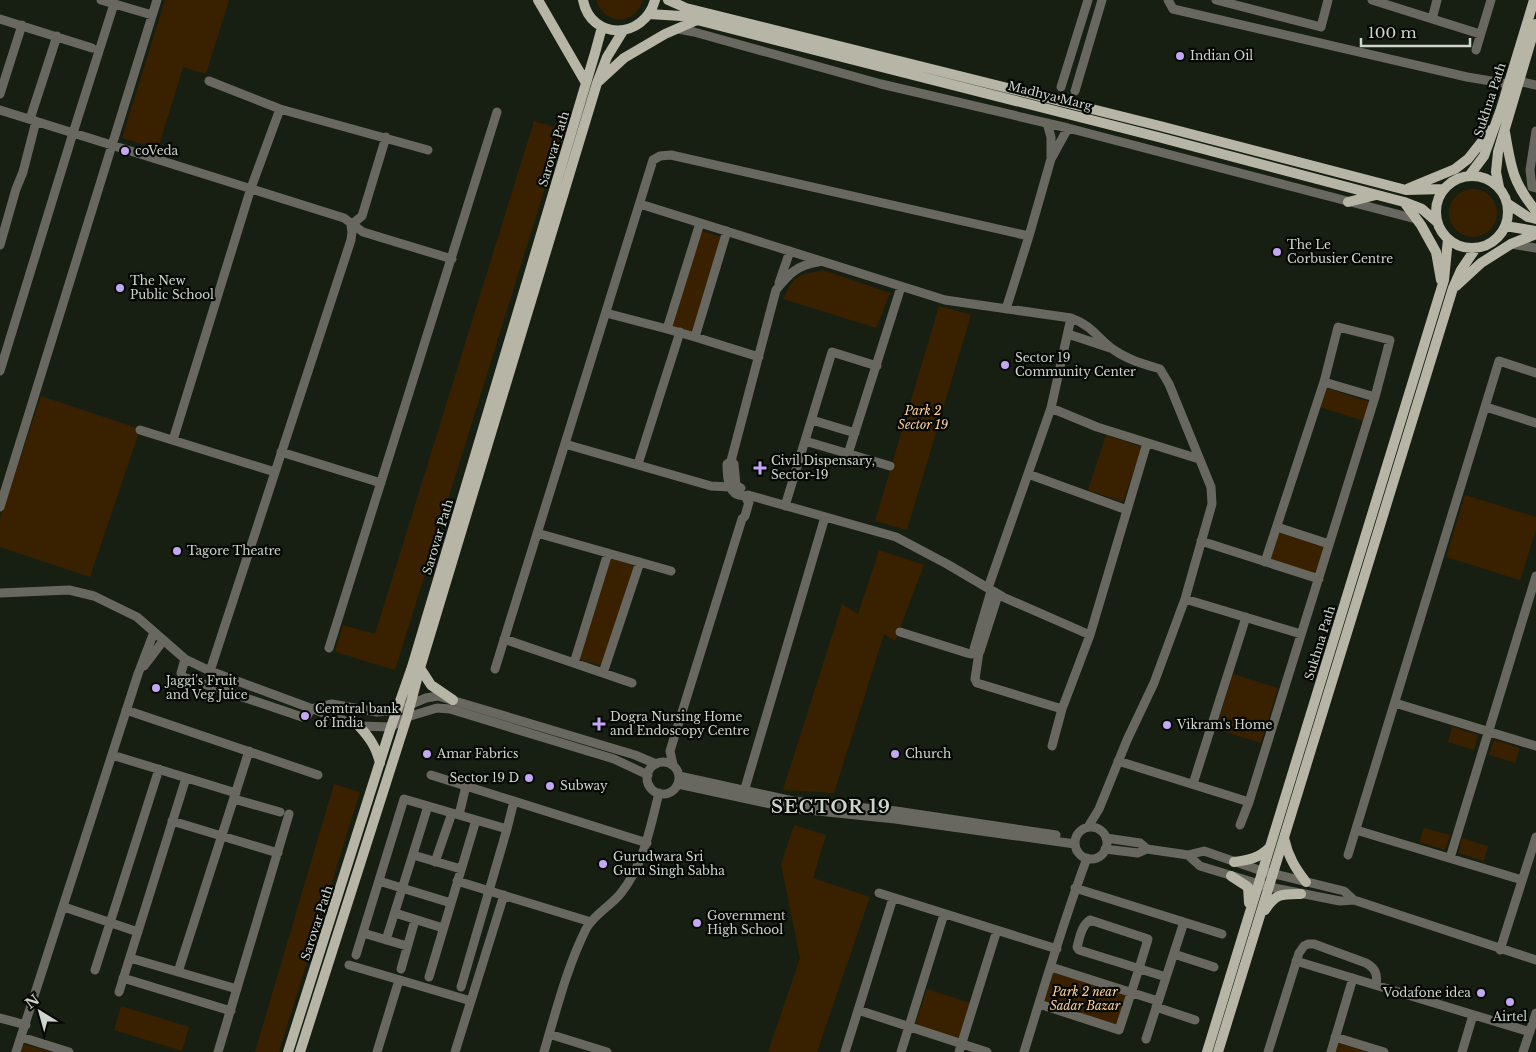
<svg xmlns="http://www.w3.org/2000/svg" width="1536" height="1052" font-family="'Libre Baskerville',serif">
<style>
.green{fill:#392100}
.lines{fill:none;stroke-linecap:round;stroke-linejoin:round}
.minor{stroke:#696860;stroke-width:9}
.major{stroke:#b7b5a5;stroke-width:10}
.poi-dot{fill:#c3a7f2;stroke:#050804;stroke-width:2}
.labels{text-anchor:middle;stroke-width:4.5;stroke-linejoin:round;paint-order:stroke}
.poi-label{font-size:12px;fill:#cdd4cb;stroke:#050804;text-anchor:start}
.street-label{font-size:12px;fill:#cdd4cb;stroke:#050804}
.park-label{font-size:12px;font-style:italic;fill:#fecf97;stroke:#050804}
.district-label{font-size:18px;font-weight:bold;letter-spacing:1px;fill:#cdd4cb;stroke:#050804}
</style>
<rect width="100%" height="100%" fill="#161f12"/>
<path class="green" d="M165,0H229L206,74L183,67L158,149L122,138Z
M596,0H643C635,26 605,26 596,0Z
M534,121L563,130L395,670L335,652L343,625L375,634Z
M1449 213a24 24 0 1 1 48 0a24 24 0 1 1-48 0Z
M701,231L721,237L692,332L672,326Z
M823,270L890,293L876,328L783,299C794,275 798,275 823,270Z
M939,306L971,315L907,530L875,521Z
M1326,388L1370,402L1364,421L1320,407Z
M41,396L140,429L90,577L0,547V519Z
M1106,435L1142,447L1123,502L1088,490Z
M1465,495L1536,517V530L1520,580L1446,557Z
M1279,531L1326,546L1317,575L1269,560Z
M879,550L924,565L895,641L884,634L834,793L783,790L842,604L858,614Z
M610,557L634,565L602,666L578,659Z
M1233,674L1278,688L1261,743L1216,729Z
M1452,727L1478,735L1474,750L1448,742Z
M1494,740L1520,748L1515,763L1489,755Z
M334,784L360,792L279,1052H255Z
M794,825L826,835L813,878L870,897L817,1052H768L800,958L781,864Z
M1424,828L1450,835L1445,850L1419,842Z
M1462,838L1488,846L1484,861L1458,853Z
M1053,972L1126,995L1117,1025L1044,1002Z
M927,989L970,1003L958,1039L915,1025Z
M121,1006L189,1027L182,1051L114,1030Z
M1338,1043L1367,1052H1336Z
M24,1044L51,1052H21Z"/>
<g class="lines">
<path class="minor" d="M101,0L152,15
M1168,0L1173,9L1467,77L1509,84
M1216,0L1321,27L1328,0
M1372,0L1480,34
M0,19L92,48
M1432,19L1437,0
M678,29L694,32L881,84L1068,128L1416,219
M1476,50L1491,0
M209,81L280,109L428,150
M1518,81L1536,85
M1061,87L1088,0
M1075,91L1102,0
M0,94L22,25
M0,110L344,218L363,232L452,259
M30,119L57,36
M1047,123L1051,137V156
M1536,131L1530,170L1532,187L1536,188
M640,204L945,300L1071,318C1093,326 1097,338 1114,350C1128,360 1144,364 1160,369L1169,384L1211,487L1212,504L1185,599L1154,683L1127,740L1099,809L1088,827
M700,223L667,329L695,337L727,231
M351,225L362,216L386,137
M1511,244L1536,248
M0,245L16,189L23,172L36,121
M818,262C797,265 789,274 776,290L731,461L727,464C727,478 728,500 748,495L896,537L947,564L1003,597L1090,635
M779,283L790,251
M1006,309L1029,236L1051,159L1068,128
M606,313L667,329
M1068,334L1110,348
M695,337L759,357
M0,371L73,133L114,4
M1324,382L1375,397
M1486,407L1536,423
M1051,408L1097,427L1199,459
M812,420L855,433
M140,430L275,472
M173,440L251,188L280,109
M805,441L890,466
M565,444L711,486L729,487L736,485
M281,452L381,483
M848,454L901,287
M731,461L734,464L736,485L741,488
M638,464L680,332
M1028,474L1127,510
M785,506L832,352L877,366
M0,507L157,0
M1277,527L1329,544
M537,533L671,571
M1201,541L1319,579
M988,588L1051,408L1071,318
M991,591L974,649L976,652L980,651L998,595
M0,593L69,590L94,596L137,617L185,659L210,671L359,726L391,727L407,717L437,708L450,709L614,759L648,775
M1185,599L1301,634
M900,632L967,653L971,654L976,652
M504,639L632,683
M329,648L497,112
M979,652L975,679L977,683L1062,709
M185,659L181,673L183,677L302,717L307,716L311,709
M574,663L608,553
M144,666L163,641
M495,669L653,160L660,156L671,155L1029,236
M210,671L351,240L352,232L351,225
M603,673L640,562
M1395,703L1536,746
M311,709L332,704L377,712L397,710L426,698L438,696L635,755L656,764
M126,710L318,775
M1052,746L1062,709L1090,635L1147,443
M112,755L236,793
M1118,761L1249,802
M647 778a16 16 0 1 1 32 0a16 16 0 1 1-32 0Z
M673,765L670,751L742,519L745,516L749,502L747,500
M431,775L647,843
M679,776L793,801L896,811L1056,835
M678,784L789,808L895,819L1075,844
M1193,784L1246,617
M743,795L825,517
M234,799L280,812
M459,815L466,786
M172,821L278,853
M1240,825L1249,802L1375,397L1390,340L1338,327L1324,382L1265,562
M1075 843a16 16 0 1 1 32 0a16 16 0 1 1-32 0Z
M1356,830L1522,880
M1106,838L1140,843L1147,849L1188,855L1204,851L1262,871L1344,891L1354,900
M1105,849L1138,853L1147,849
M413,855L461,869
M1188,855L1200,866L1269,887L1340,901L1354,900L1536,960
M1348,855L1499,361L1536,373
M1450,858L1536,576
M435,862L452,813
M379,881L451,903
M457,881L591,922
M1075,888L1222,934
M879,893L1057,949
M64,907L138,932
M395,913L443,928
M363,933L407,946
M386,940L428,806
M1500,950L1536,837
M1174,954L1214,967
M356,955L404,799L507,829
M130,958L237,989
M1296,961L1530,1032
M349,965L471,1001
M1051,967L1158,1001
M401,969L415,920
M95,970L159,769
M178,972L249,751
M429,977L476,820
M123,978L231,1011
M461,987L507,829L514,801
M119,992L186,778
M1039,1004L1119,1030C1129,1000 1139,969 1148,939L1090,920C1081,926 1080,937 1077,947L1079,950L1166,977
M1156,1007L1195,1020
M858,1010L987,1052
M0,1018L26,1025
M549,1034L607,1052
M21,1037L69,1052
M1335,1037L1384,1052
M1146,1039L1184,922
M16,1052L138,674L154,632
M218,1052L289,814
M377,1052L399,980
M455,1052L504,895
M544,1052C556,1011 567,967 586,929C594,914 611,906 621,893C644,864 650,828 659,793
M845,1052L893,898
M901,1052L944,914
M959,1052L997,930
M1024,1052C1044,987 1063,922 1087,858
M1268,1052L1299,953L1304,946L1308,944H1314L1366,963C1375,968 1378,974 1376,985
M1331,1052L1353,978
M1462,1052L1473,1015
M1523,1052L1536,1013"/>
<path class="major" d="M538,0L586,83
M583,0C591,41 644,40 655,0
M668,0L686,8L1160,126L1406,190L1444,189
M649,14L681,16L697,20L1158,137L1404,202L1422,209L1437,222
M599,81L624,58L665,34L697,20
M1505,132C1511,168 1513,183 1536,211
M1436 212a36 36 0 1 1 72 0a36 36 0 1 1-72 0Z
M1469,176L1484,156L1501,109L1534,0
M1499,187L1496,172L1498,152L1536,24
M1409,188L1455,169L1468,159L1491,130
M1348,202L1376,195
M1404,202L1421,225L1436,252L1441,280
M1508,204L1528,217L1536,219
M1505,226L1536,231
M1456,286L1481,263L1511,244L1536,234
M420,668L431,685L453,700
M359,726C370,738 376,747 380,763
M1284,838C1288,856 1295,868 1306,882
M1234,862C1249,860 1259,858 1269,848
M1231,876L1248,887L1249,903
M1265,910C1276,893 1282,894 1301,894
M288,1052L391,727L412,667L595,53L602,27
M300,1052L407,717L420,668L597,83L607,57L623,31
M1207,1052L1444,280L1448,239
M1218,1052L1453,288L1461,270L1476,248"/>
</g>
<g class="poi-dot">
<circle cx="1180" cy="56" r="5"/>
<circle cx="125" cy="151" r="5"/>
<circle cx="1277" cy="252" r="5"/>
<circle cx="120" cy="288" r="5"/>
<circle cx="1005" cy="365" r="5"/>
<path d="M757.5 460.5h5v5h5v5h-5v5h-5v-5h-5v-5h5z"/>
<circle cx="177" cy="551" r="5"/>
<circle cx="156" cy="688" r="5"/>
<circle cx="305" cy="716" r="5"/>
<path d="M596.5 716.5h5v5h5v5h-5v5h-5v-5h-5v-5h5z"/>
<circle cx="1167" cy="725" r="5"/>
<circle cx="427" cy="754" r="5"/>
<circle cx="895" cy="754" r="5"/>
<circle cx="529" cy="778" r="5"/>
<circle cx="550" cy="786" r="5"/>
<circle cx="603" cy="864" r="5"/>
<circle cx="697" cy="923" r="5"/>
<circle cx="1481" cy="993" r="5"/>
<circle cx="1510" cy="1002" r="5"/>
</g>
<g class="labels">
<g class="poi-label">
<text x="1190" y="60">Indian Oil</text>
<text x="135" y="155">coVeda</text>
<text x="1287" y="249">The Le<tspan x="1287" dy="14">Corbusier Centre</tspan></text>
<text x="130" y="285">The New<tspan x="130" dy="14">Public School</tspan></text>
<text x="1015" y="362">Sector 19<tspan x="1015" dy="14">Community Center</tspan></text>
<text x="771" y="465">Civil Dispensary,<tspan x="771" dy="14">Sector-19</tspan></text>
<text x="187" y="555">Tagore Theatre</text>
<text x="166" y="685">Jaggi's Fruit<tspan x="166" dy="14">and Veg Juice</tspan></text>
<text x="315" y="713">Cemtral bank<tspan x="315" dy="14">of India</tspan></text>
<text x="610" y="721">Dogra Nursing Home<tspan x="610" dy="14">and Endoscopy Centre</tspan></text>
<text x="1177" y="729">Vikram's Home</text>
<text x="437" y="758">Amar Fabrics</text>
<text x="905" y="758">Church</text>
<text x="519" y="782" text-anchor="end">Sector 19 D</text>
<text x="560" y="790">Subway</text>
<text x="613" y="861">Gurudwara Sri<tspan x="613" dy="14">Guru Singh Sabha</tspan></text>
<text x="707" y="920">Government<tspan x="707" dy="14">High School</tspan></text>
<text x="1471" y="997" text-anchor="end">Vodafone idea</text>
<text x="1510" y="1021" text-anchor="middle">Airtel</text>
</g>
<g class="street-label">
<text transform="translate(1050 96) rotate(14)" y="4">Madhya Marg</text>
<text transform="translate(1490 100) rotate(-72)" y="4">Sukhna Path</text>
<text transform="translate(554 149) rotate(-73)" y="4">Sarovar Path</text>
<text transform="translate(438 537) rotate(-73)" y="4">Sarovar Path</text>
<text transform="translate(1320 643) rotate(-73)" y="4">Sukhna Path</text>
<text transform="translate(317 923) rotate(-72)" y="4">Sarovar Path</text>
</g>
<g class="park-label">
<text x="923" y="415">Park 2<tspan x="923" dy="14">Sector 19</tspan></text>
<text x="1085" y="996">Park 2 near<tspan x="1085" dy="14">Sadar Bazar</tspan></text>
</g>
<g class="district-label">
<text x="831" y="813">SECTOR 19</text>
</g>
</g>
<g transform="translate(40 1012) rotate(323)" stroke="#050804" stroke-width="4" paint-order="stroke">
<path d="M0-4L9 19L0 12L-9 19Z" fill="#cdd4cb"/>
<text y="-8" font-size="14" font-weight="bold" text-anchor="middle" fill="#cdd4cb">N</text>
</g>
<path d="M1361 38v8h109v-8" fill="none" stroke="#cdd4cb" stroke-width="2.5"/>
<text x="1368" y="38" font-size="15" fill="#cdd4cb" stroke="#050804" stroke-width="4" paint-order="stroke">100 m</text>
</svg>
